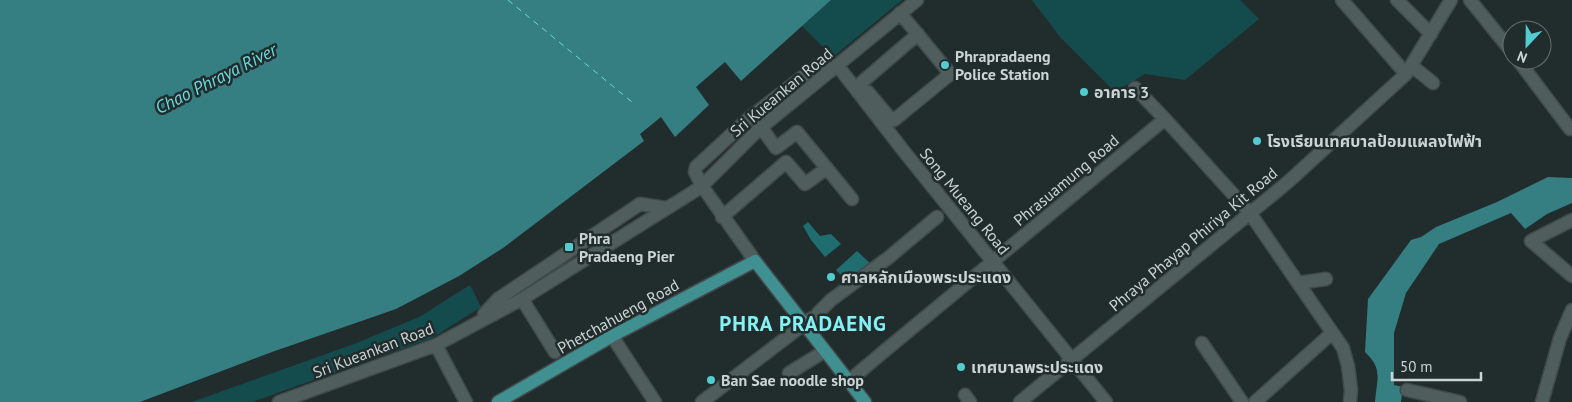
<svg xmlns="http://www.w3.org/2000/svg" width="1572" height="402" font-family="'PT Sans','Noto Sans Thai',sans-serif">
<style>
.green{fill:#144c4e}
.forest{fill:#206d6f}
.water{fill:#357e81}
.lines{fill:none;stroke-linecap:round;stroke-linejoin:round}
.ferry{stroke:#6adade;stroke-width:1;stroke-dasharray:6 5;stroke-linecap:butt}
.minor-casing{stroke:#404a4a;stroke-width:15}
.major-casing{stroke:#404a4a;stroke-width:15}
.minor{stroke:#505d5d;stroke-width:12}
.major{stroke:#408f91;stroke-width:12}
.poi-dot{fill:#52ccd0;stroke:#212c2d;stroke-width:2}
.labels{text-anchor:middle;stroke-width:5;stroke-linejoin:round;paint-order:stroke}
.poi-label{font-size:16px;font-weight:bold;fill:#cbd3d3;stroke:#212c2d;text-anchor:start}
.street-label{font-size:16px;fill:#cbd3d3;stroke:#212c2d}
.water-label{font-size:18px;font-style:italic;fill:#6adade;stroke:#212c2d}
.district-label{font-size:21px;font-weight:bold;letter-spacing:1px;fill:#85f1f4;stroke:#212c2d}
</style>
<rect width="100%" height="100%" fill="#212c2d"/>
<path class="green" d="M831,0H902L833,57L802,26Z
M1032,0H1240L1259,19L1185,80L1145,74L1115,92L1060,37Z
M470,285L481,307L432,338L252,402H192L354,344L419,317Z"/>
<path class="forest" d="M808,222L820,236L831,234L841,244L825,257L811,240L803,226Z
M857,251L872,265L848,283L836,270Z"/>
<path class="water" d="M0,0H831L741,81L725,62L696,87L709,105L675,137L661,117L640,134L644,141L503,248L459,276L396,309L272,352L140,402H0Z
M1548,177L1572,178V203L1547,214L1525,229L1511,213L1439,244L1406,293L1394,333V385L1403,387L1401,402H1375C1377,378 1383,369 1365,352L1368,299L1411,240L1421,237L1436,227L1497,202Z"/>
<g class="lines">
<path class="ferry" d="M508,0L632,102"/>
<defs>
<path id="minor" d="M1342,0L1406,74
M1397,0L1431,34
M1470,0L1512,52
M1518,60L1570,129
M837,65L906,154L1106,402
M1412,66L1433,83
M861,83L918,34
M1135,88L1165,119L1250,213L1298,283L1343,348L1348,366L1351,390L1350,402
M868,92L889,117L894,120L949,75L948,71L900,13
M761,127L776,148L797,132L852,199
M722,217L786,162L805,184L827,168
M1572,220L1531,241L1572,276
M755,261L702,186L695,172L696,167L748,119L818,65H822L831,71
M1298,283L1326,279
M522,299L555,352
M818,313L831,300L888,258L937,217
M484,314L498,299L640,204L666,208
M612,336L655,402
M1202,343L1242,402
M436,345L466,402
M789,373L825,351
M849,381L882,353L1165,119
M1407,390L1460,402
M965,395L970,402
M279,402L436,345L522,299L693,192L702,186L758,130L917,0
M702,402L812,318
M1020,402L1288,182L1406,74L1451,0
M1255,402L1332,333
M1542,402L1560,338L1572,310"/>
<path id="major" d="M498,402L612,336L755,261L865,402"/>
</defs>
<use href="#minor" class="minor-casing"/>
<use href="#major" class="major-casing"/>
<use href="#minor" class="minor"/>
<use href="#major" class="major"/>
</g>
<g class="poi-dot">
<circle cx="945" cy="65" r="5"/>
<circle cx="1084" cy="92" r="5"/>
<circle cx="1257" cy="141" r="5"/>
<rect x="564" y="242" width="10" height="10" rx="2.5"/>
<circle cx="831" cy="277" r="5"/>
<circle cx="961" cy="367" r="5"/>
<circle cx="711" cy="380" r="5"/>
</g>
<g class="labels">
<g class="poi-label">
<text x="955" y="62">Phrapradaeng<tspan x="955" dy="18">Police Station</tspan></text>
<text x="1094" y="98">อาคาร 3</text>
<text x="1267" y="147">โรงเรียนเทศบาลป้อมแผลงไฟฟ้า</text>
<text x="579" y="244">Phra<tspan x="579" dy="18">Pradaeng Pier</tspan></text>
<text x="841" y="283">ศาลหลักเมืองพระประแดง</text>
<text x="971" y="373">เทศบาลพระประแดง</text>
<text x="721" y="386">Ban Sae noodle shop</text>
</g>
<g class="street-label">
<text transform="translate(781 92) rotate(-40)" y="6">Sri Kueankan Road</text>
<text transform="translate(1066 180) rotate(-40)" y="6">Phrasuamung Road</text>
<text transform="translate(965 201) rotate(51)" y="6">Song Mueang Road</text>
<text transform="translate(1193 239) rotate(-40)" y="6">Phraya Phayap Phiriya Kit Road</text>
<text transform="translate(618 316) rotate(-29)" y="6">Phetchahueng Road</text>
<text transform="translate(373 350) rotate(-21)" y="6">Sri Kueankan Road</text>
</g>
<g class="water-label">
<text transform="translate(216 79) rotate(-27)" y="6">Chao Phraya River</text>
</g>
<g class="district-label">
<text x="803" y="331">PHRA PRADAENG</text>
</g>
</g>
<g transform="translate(1527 45) rotate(202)"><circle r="24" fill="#212c2d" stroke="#656f6f"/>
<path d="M0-4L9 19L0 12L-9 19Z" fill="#52ccd0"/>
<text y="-8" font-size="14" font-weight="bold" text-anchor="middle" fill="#cbd3d3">N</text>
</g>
<path d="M1392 372v8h89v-8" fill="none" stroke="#cbd3d3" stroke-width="2.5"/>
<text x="1400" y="372" font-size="15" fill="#cbd3d3" stroke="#212c2d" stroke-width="4" paint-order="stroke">50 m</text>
</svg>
